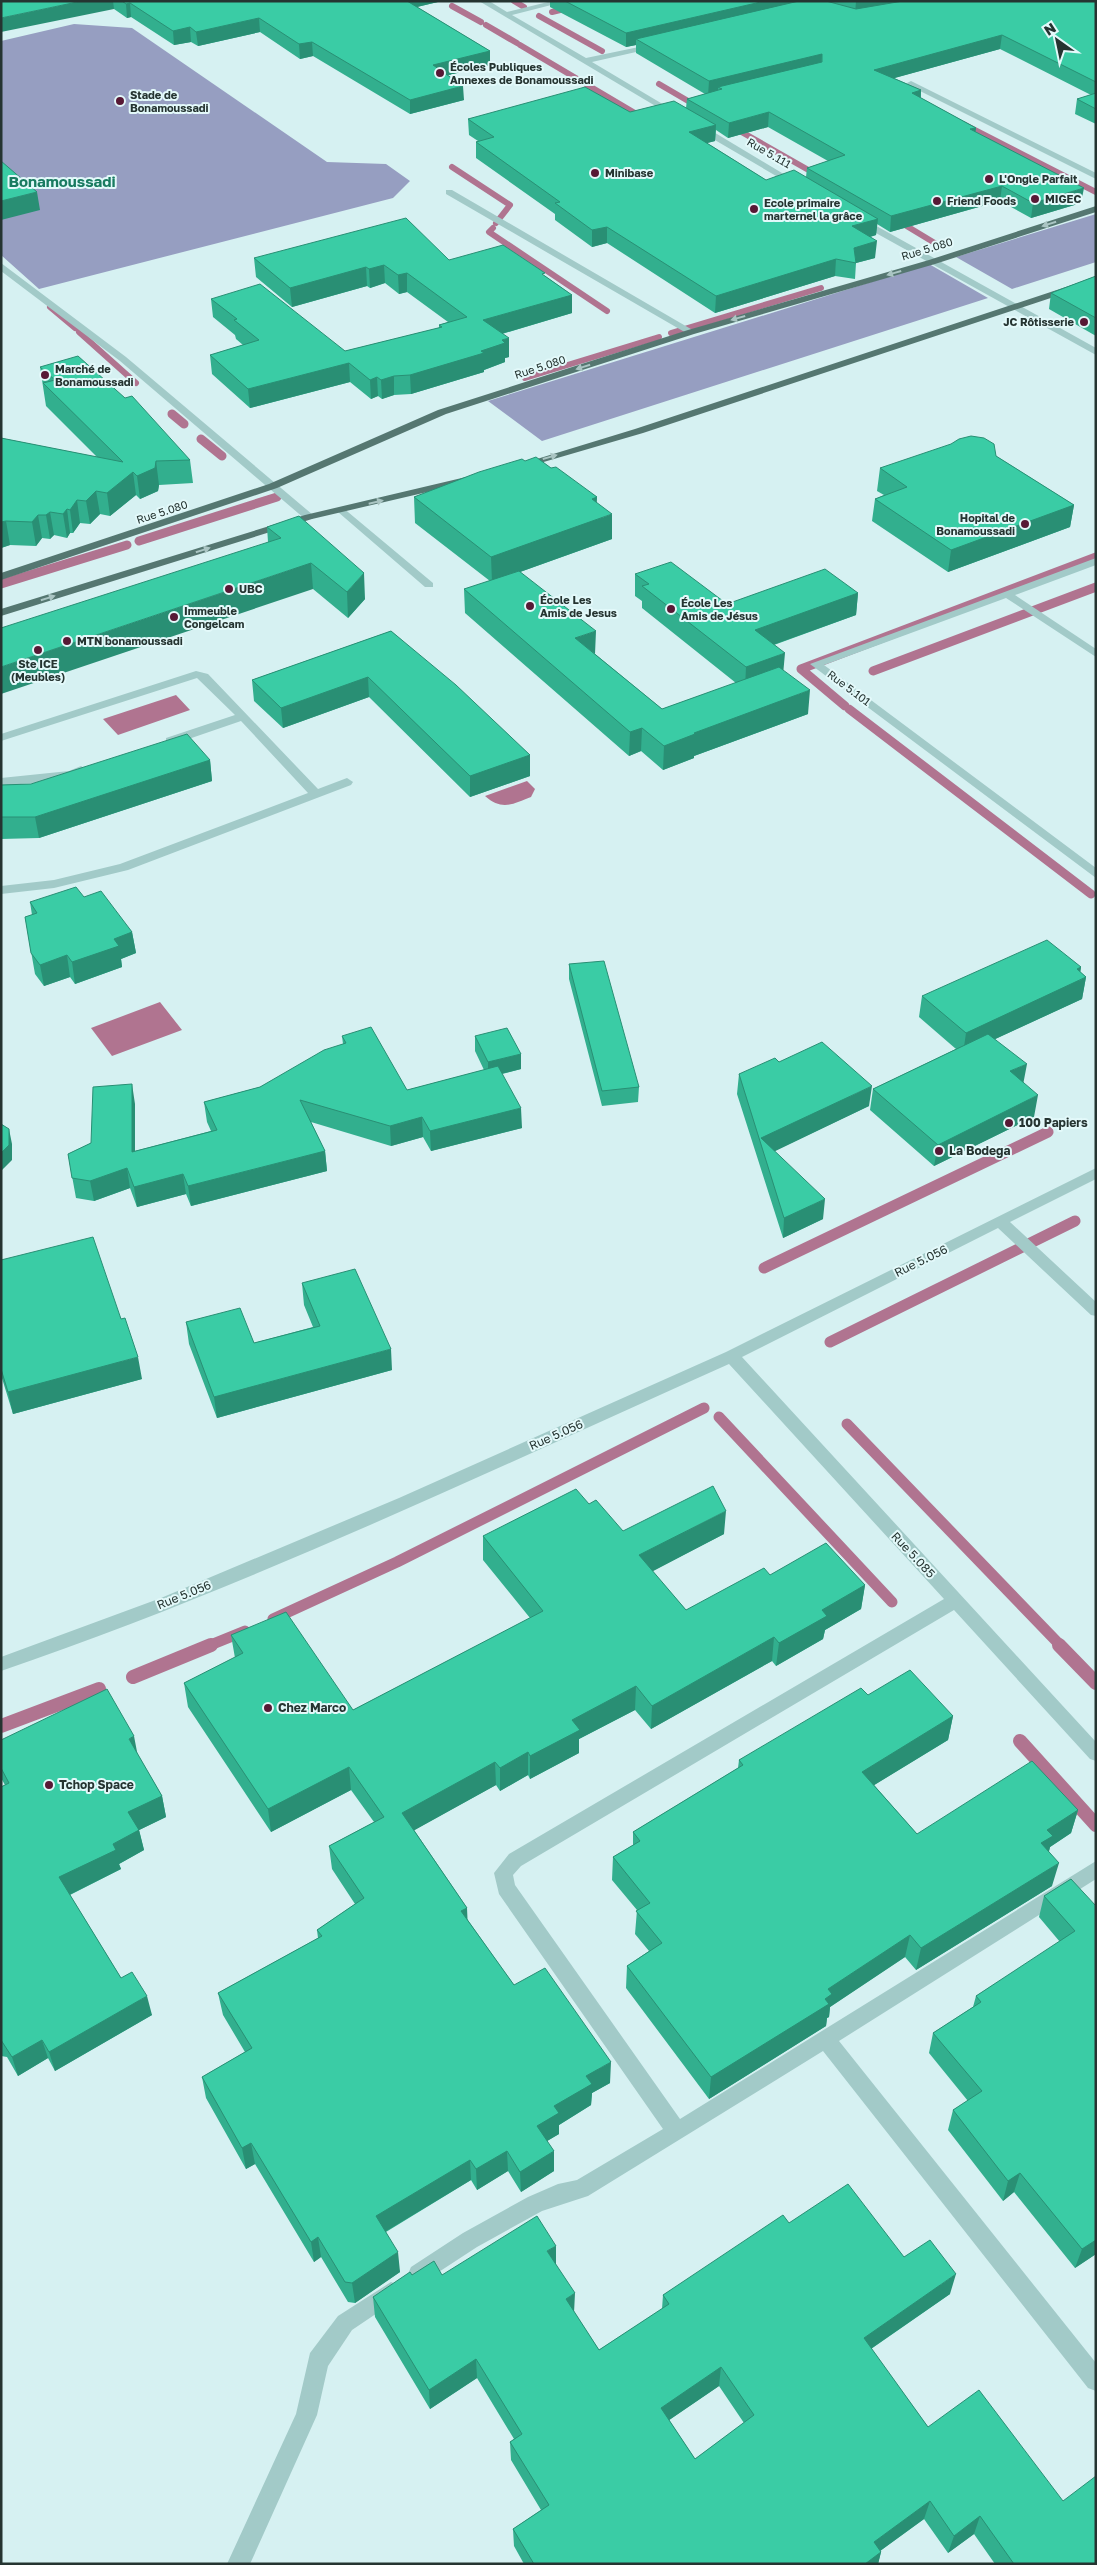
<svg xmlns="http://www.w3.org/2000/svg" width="1097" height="2565" font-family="'Golos Text',sans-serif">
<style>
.green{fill:#969ec1}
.water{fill:#b07490}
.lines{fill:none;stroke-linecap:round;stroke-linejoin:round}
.stream-far3{stroke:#b07490;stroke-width:6}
.stream-far2{stroke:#b07490;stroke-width:9}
.stream-far1{stroke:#b07490;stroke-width:11}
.stream{stroke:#b07490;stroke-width:14}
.minor{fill:#a2cac8;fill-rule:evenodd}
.major{fill:#557771;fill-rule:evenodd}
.wall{fill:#32af8e;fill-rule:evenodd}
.shaded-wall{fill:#298f74}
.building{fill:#3acca5;stroke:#298f74;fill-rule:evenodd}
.oneway{fill:#aac5c3}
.poi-dot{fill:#571935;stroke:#e3f9fa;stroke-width:2}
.labels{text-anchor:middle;stroke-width:4;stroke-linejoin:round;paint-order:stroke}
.far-poi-label{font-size:11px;font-weight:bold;fill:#253431;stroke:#e3f9fa;text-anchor:start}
.far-street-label{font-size:11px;fill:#253431;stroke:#e3f9fa}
.poi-label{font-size:12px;font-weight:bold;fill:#253431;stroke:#e3f9fa;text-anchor:start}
.street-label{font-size:12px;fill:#253431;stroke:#e3f9fa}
.far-district-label{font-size:15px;font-weight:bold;fill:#197b60;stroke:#e3f9fa}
</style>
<rect width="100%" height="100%" fill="#d6f1f2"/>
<path class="green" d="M74,24L132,28L327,162L386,164L410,181L393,198L39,289L1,255V41Z
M1096,214V262L1012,289L956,257Z
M929,264L988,298L542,441L488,401Z"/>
<path class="water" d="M176,695L190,710L118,735L103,719Z
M527,781L535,789L531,797C513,804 502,811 485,796Z
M160,1002L182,1030L112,1056L91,1028Z"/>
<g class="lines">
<path class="stream-far3" d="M514,1L524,7
M452,6L481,22
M552,12L597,1
M539,16L602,51
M486,25L517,43
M520,45L645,119
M659,84L695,105
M963,124L1096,192
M731,126L819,176
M452,167L510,205L496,223
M895,219L938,245
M493,228L489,232L607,311
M50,307L75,328
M79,332L136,383
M671,333L821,288
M525,378L659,337"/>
<path class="stream-far2" d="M172,414L184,424
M201,439L222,456
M139,541L277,497
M1,584L127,545
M873,671L1096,587
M845,706L801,669L1096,557
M849,709L1091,894"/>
<path class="stream-far1" d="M764,1268L1048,1132
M830,1342L1075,1221
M719,1417L892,1602
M847,1424L1061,1646
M273,1619L397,1562L704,1408
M208,1646L245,1631"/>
<path class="stream" d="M1059,1645L1096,1683
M133,1677L211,1645
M1,1726L99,1689
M1020,1741L1096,1825"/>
<path class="minor" d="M479,1H489L507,12L552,1H567L512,15L586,58L658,43V47L592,62L681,115L674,117Z
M911,81L1096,173V179L908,85L907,83Z
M696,125H702L802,185L795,187L696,129Z
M446,190H452L696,332L688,334L446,194Z
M856,218H862L1096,348V355L856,222Z
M1,263L126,357L313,515V519H305L120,361L1,271Z
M342,507L433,583V587H425L338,512L337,510Z
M1096,558V565L1015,595L1096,649V657L1006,598L824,665L1096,868V878L810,664Z
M196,671L208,674L318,789L347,778L353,782L351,785L128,870L54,888L1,894V886L54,880L120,864L308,793L241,721L174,744H166V738L235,715L197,678L1,741V734Z
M81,766L87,770C76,783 20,783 1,786V778L69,771Z
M1096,1168V1179L1010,1222L1096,1302V1316L1091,1315L998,1228L742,1357L1096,1742V1761L1090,1759L954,1610L521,1866L513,1875L515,1885L680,2119L1096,1861V1879L839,2041L1096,2363V2391L1088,2388L823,2051L588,2196L542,2211L477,2247L425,2281L418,2284L411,2281L408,2274L411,2267L463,2233L528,2197L558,2184L577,2180L663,2129L499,1894L494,1873L509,1854L944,1599L729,1364C489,1471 250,1586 1,1671V1657L161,1598L399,1498L726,1352Z
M391,2282L398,2285L401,2292L398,2299L352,2330L328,2366L317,2415L250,2564H227L296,2414L310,2353L338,2316Z"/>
<path class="major" d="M1096,206V212L935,264L694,334L446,414L277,488L1,580V573L269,484L438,410L688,330L929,260Z
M1096,277V283L643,433L523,468L514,466L635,429Z
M466,477L470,478V482L312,519L1,616V609L305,515Z"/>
</g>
<path class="wall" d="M1,1H442L417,7L490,51V65L448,75L464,100L410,114L313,56L300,59L260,32L198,46L191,42L174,45L131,17L127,18L114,9Z
M550,1H1096V124L1075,114L1077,99L1091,95L1000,49L894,78L921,90V98L976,128L975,132L1081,203L1031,218L1000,201L890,232L877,224L876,235L870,237L875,258L856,263L855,279L835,276L715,313L607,243L592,247L555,220V214L476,158V142L478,141L469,135L468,119L630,112L686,108L687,99L705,94L636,53V45L626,47L550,7ZM768,127L828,161L807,168L806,177L766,180L707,143L715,141L716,130L728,138Z
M254,258L449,260L545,276L572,295V313L502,334L509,357L505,358V362L484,370V372L411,394L394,395L382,399L378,396L371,399L350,382L250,408L212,374L210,355L243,345L236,339L235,335L213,317L211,299L345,351L439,328V325L448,322L407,292L399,294L385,283L370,288L367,286L292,307L256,277Z
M1096,276V336L1049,309L1051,293Z
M40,367L190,460L193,483L159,485L158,491L140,499L136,495L110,516L100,514L90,524L80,523L73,533H70L67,538L54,535L50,539L42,538L36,546L10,545L1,548V438L97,457L46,406Z
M996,456L1074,505L1070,527L948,572L872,521L875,499L884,495L877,491L880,468Z
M525,461L551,468L597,497L596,503L612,539L520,572L595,654L662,709L736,683L642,608V601L635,596V574L727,604L858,593L856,615L774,645L783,670L808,714L694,756V758L663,770L641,751L629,756L465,613L464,589L490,581L415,523L414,497Z
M267,527L365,599L348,618L313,589L268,542Z
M391,631L530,755V776L470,797L369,697L283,728L254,701L252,680Z
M210,760L212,781L39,838L1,839V785L31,784Z
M84,897L132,932L136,953L121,959L122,967L75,984L70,977L44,986L35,974L25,917L32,915L30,902Z
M569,964L639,1087L638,1102L602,1106L569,979Z
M1081,967L1080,972L1086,977L1082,999L995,1039L1023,1083L1034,1117L934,1166L870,1110L873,1089L956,1049L919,1017L922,996Z
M342,1036L407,1090L484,1070L475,1051V1036L521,1054V1069L502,1074L522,1128L431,1151L423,1137L391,1146L311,1122L325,1151L327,1171L191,1206L186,1194L137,1207L130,1188L94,1201L76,1198L68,1154L91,1143L135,1104V1151L211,1131L207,1122L204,1102L260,1087L343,1044Z
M779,1062L869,1106L774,1151L823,1219L783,1238L737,1094L739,1074Z
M1,1260L142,1379L13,1414L1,1375Z
M302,1283L392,1370L217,1418L189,1344L186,1322L254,1343L313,1327L304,1305Z
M589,1504L623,1531L724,1534L652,1571L686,1610L770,1575L865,1585L861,1609L825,1630L823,1639L776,1666L772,1661L651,1729L635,1710L579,1739V1753L530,1779L528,1775L500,1791L496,1785L414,1830L467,1908V1919L514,1985L610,2083L592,2093L591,2105L559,2125V2134L547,2141L554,2171L521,2192L508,2171L477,2190L471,2180L386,2232L400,2272L355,2303L348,2302L321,2257L314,2262L255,2164L246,2169L206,2098L202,2077L245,2052L223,2015L218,1993L318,1938L317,1930L355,1904L332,1869L329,1846L374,1822L351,1790L271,1832L188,1707L184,1683L235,1658L231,1635L353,1710L530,1618L483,1560V1536Z
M868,1695L953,1716L948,1740L874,1785L917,1834L1078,1810L1071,1833L1050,1847L1049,1851L1052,1886L916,1970L905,1957L830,2007L829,2017L827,2018L826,2026L709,2099L626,1988L627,1966L649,1951L635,1934L637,1910L612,1880L613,1857L633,1845V1832L738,1768L739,1760Z
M1,1740L138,1755L162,1796L166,1817L139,1830L144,1850L119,1864L121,1869L70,1895L121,1978L152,2015L55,2071L48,2058L18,2076L7,2057L1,2056V1787L5,1785L1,1778Z
M1071,1879L1096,2254L1075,2268L1014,2192L1003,2201L948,2130L953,2110L968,2101L929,2053L933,2033L973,2007L976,1996L1060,1942L1039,1917L1044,1896Z
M789,2223L904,2257L950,2294L871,2349L928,2427L1096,2564H995L974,2534L948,2553L924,2519L880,2551L881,2552L878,2564H524L514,2546L513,2529L541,2510L511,2460L510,2442L514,2439L477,2378L430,2409L375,2317L373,2297L412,2275H442L556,2265L574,2312L599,2350L662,2309L663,2295ZM719,2386L744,2423L695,2459L669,2420Z"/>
<path class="shaded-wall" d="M82,1H113L114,9L1,32V18Z
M400,1H442L400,11Z
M765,1H812L636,39V45L626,47V33Z
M856,1H925L855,15Z
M130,3L131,17L127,18L126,4Z
M259,18L260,32L198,46L196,32Z
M190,27L191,42L174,45L173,31Z
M1002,35L1000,49L873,84L874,70Z
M312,42L313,56L300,59L299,44Z
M490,51V65L433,79V65Z
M822,54L821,69L722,89L718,87V93L708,96L709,81Z
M463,86L464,100L410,114V100Z
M921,90L920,105L912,93Z
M769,112L768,127L728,138L729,123Z
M716,125L715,141L688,148L689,132Z
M976,128L974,142L970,129Z
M1002,186L1000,201L890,232L891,216Z
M1084,188L1081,203L1031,218L1033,203Z
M37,192L40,210L1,220V201Z
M878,219L876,235L850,243L852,226Z
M607,227V243L592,247V230Z
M877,241L875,258L856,263L854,248Z
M836,259L835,276L715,313L716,296Z
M384,265L385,283L370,288L369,269Z
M366,267L367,286L292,307L290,288Z
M407,273V292L399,294L398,275Z
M572,295V313L484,339L483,320Z
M509,338V357L505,358V362L484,370V372L411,394L410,375L481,351L502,340Z
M349,363L350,382L250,408L248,389Z
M394,376V395L382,399L381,380Z
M377,377L378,396L371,399L370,380Z
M156,461L159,485L158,491L140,499L137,476Z
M133,472L136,495L110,516L107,493Z
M96,491L100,514L90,524L86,501Z
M597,497L596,520L612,514V539L492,582L491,557L592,499Z
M77,500L80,523L73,533L70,510Z
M1074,505L1070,527L948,572L951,550Z
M67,509L70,533L67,538L63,514Z
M50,512L54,535L50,539L46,515Z
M38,515L42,538L36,546L32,522Z
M6,521L10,545L1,548V522Z
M311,563L313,589L1,694V667Z
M364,573L365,599L348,618L347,592Z
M858,593L856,615L753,652L755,630Z
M596,631L595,654L575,638Z
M785,653L783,675L745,689L746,667Z
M368,677L369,697L283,728L281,708Z
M810,690L808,714L694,756V758L663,770L664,746L694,733Z
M642,728L641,751L629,756L630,732Z
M530,755V776L470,797V776Z
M210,760L212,781L39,838L35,817Z
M132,932L136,953L121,959L122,967L75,984L72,962L114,939Z
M67,955L70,977L44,986L40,965Z
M1081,967L1079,981L1086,977L1082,999L963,1054L966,1033Z
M521,1054V1069L488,1077V1062Z
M1027,1064L1023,1085L1010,1071Z
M132,1084L135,1104V1172L132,1152Z
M872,1086L869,1106L765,1156L761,1138Z
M1038,1095L1034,1117L934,1166L938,1145Z
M521,1108L522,1128L431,1151L430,1131Z
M422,1117L423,1137L391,1146L390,1126Z
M9,1129L12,1144V1160L1,1171V1153Z
M325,1151L327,1171L191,1206L188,1186Z
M127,1168L130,1188L94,1201L90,1181Z
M183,1174L186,1194L137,1207L134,1187Z
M825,1199L823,1219L783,1238L784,1218Z
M391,1349L392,1370L217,1418L214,1397Z
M138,1357L142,1379L13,1414L8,1392Z
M726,1511L724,1534L638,1579L639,1555Z
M865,1585L861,1609L825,1630L823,1639L776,1666L779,1643L822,1610Z
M774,1637L772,1661L651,1729L652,1706Z
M636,1686L635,1710L579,1739V1753L530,1779V1756L572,1720Z
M953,1716L948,1740L858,1795L862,1772Z
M134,1736L138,1757L129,1739Z
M528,1752V1775L500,1791V1768Z
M495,1762L496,1785L404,1836L402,1813Z
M349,1767L351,1790L271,1832L268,1809Z
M162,1796L166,1817L133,1833L128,1812Z
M1078,1810L1071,1833L1050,1847L1047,1859L1041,1843L1047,1830Z
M139,1830L144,1850L119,1864L121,1869L65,1897L59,1877L113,1844Z
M1059,1863L1052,1886L916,1970L921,1948Z
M467,1908L468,1930L461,1911Z
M910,1935L905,1957L830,2007L829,2017L827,2018L826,2026L709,2099L711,2077L828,1989Z
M147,1996L152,2015L55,2071L49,2052Z
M42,2040L48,2058L18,2076L12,2057Z
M611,2062L610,2083L592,2093L591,2105L559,2125V2134L537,2147V2126L554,2106L586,2076Z
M251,2143L255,2164L246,2169L242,2148Z
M507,2151L508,2171L477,2190L476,2169Z
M554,2151V2171L521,2192L520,2172Z
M470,2160L471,2180L378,2236L376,2216Z
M1020,2173L1014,2192L1003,2201L1008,2181Z
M318,2237L321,2257L314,2262L311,2242Z
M1096,2240V2254L1075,2268L1082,2249Z
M556,2246V2266L547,2251Z
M398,2252L400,2272L355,2303L352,2283Z
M956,2274L950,2294L859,2357L864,2338Z
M575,2293L574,2313L566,2299Z
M476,2359L477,2378L430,2409L429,2390Z
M721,2367L719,2386L659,2427L661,2408Z
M930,2501L924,2519L869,2559L874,2542Z
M980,2516L974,2534L948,2553L954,2536Z
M881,2552L878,2564H865Z"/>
<path class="building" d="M1,1H82L1,18Z
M122,1H407L490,51L433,65L463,86L410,100L312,42L299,44L259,18L196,32L190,27L173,31L130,3L126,4Z
M565,1H765L626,33Z
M799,1H826L856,9L903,1H1096V82L1002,35L874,70L921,90L912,93L976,128L970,129L1084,188L1033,203L1002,186L891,216L807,168L845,155L769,112L729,123L687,99L722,89L718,87L822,62V54L709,81L636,39Z
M585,87L630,112L674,101L716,125L689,132L766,180L794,170L878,219L852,226L877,241L854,248L856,263L836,259L716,296L607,227L592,230L555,203L560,202L476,142L494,137L468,119Z
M1096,93V109L1077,99Z
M1,161L37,192L1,201Z
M406,218L449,260L503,245L545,273L542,274L572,295L483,320L509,338L502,340L505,343L481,351L484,353L410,375L394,376L381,380L377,377L370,380L349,363L248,389L210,355L259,340L234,320L237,319L211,299L260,284L345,351L442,327L439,325L467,317L407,273L398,275L384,265L369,269L366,267L290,288L254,258Z
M1096,276V318L1051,293Z
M78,356L125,398L132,396L190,460L156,461L155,468L137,476L133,472L107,493L96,491L86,501L77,500L70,510L67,509L63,514L50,512L46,515H38L32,522L6,521L1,522V438L123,462L43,383L55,380L40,367Z
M971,436L984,438L994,444L996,456L1074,505L951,550L875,499L907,487L880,468L951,444L959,439Z
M536,457L551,468L556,467L597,497L592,499L612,514L491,557L414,497L479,472L522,459L525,461Z
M299,516L364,573L347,592L311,563L1,667V628L281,538L267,527Z
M671,562L727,604L825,569L858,593L755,630L785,653L746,667L642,586L649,584L635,574Z
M519,571L596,631L575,638L662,709L779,667L810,690L694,733L695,734L664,746L642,728L630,732L464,589Z
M391,631L456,685L530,755L470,776L368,677L281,708L252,680Z
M187,734L210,760L35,817H1V785L31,784Z
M76,887L84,897L101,891L132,932L114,939L119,946L72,962L67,955L40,965L31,953L25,917L37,913L30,902Z
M1047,940L1081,967L1077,969L1086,977L966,1033L922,996Z
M604,961L639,1087L602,1091L569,964Z
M371,1027L407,1090L498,1066L521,1108L430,1131L422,1117L390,1126L300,1100L325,1151L188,1186L183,1174L134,1187L127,1168L90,1181L72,1178L68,1154L91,1143L93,1087L132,1084V1152L217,1130L204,1102L260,1087L324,1050L346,1043L342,1036Z
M507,1028L521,1054L488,1062L475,1036Z
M988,1034L1027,1064L1010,1071L1038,1095L938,1145L873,1089Z
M822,1042L872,1086L761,1138L825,1199L784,1218L739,1074L775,1058L779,1062Z
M1,1124L9,1129V1145L1,1153Z
M93,1237L121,1319L125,1318L138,1357L8,1392L1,1369V1260Z
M355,1269L391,1349L214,1397L186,1322L240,1308L254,1343L320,1326L302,1283Z
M713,1486L726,1511L639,1555L686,1610L764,1568L770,1575L826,1543L865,1585L822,1610L827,1616L779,1643L774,1637L652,1706L636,1686L572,1720L580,1730L530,1756L528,1752L500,1768L495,1762L402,1813L467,1908L461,1911L514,1985L545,1968L611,2062L586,2076L592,2084L554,2106L559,2113L537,2126L554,2151L520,2172L507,2151L476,2169L470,2160L376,2216L398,2252L352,2283L345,2282L318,2237L311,2242L251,2143L242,2148L202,2077L252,2048L218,1993L322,1936L317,1930L364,1898L329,1846L384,1817L349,1767L268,1809L184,1683L243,1653L231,1635L286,1612L353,1710L543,1611L483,1536L576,1489L589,1504L596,1500L623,1531Z
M910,1670L953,1716L862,1772L917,1834L1032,1761L1078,1810L1047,1830L1053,1836L1041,1843L1059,1863L921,1948L910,1935L828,1989L832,1994L825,1999L829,2004L711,2077L627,1966L662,1943L636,1911L650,1903L613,1857L640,1841L633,1832L743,1765L739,1760L861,1688L868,1695Z
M107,1689L134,1736L129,1739L162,1796L128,1812L139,1830L113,1844L116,1850L59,1877L121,1978L132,1972L147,1996L49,2052L42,2040L12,2057L1,2040V1787L9,1783L1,1768V1740Z
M1071,1879L1096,1906V2240L1082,2249L1020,2173L1008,2181L953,2110L982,2091L933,2033L981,2002L976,1996L1075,1931L1044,1896Z
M848,2184L904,2257L930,2240L956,2274L864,2338L928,2427L979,2390L1063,2501L1096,2476V2564H1014L980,2516L954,2536L930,2501L874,2542L881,2552L865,2564H706L705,2563L704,2564H534L513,2529L549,2505L510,2442L522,2434L476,2359L429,2390L373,2297L410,2272L412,2275L434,2261L442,2275L537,2216L556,2246L547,2251L575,2293L566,2299L599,2350L669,2304L663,2295L783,2215L789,2223ZM721,2367L754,2415L695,2459L661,2408Z"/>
<defs><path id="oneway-solid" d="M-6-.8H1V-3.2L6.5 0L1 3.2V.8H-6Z" transform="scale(1.25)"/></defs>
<g class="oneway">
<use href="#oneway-solid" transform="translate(1049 224) rotate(162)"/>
<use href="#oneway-solid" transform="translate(894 273) rotate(164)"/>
<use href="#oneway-solid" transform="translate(738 318) rotate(164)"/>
<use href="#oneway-solid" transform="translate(583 367) rotate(162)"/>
<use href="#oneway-solid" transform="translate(550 457) rotate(-16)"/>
<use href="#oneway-solid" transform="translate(376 502) rotate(-13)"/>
<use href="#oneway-solid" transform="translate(203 550) rotate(-17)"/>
<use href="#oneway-solid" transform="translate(48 598) rotate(-17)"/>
</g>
<g class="poi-dot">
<circle cx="440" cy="73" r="5"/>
<circle cx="120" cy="101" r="5"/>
<circle cx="595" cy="173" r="5"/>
<circle cx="989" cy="179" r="5"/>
<circle cx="1035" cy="199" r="5"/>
<circle cx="937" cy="201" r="5"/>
<circle cx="754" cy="209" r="5"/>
<circle cx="1084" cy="322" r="5"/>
<circle cx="45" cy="375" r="5"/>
<circle cx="1025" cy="524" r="5"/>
<circle cx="229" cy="589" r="5"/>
<circle cx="530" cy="606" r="5"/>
<circle cx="671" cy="609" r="5"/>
<circle cx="174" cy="617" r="5"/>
<circle cx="67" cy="641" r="5"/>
<circle cx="38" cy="650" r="5"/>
<circle cx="1009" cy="1123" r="5"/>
<circle cx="939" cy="1151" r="5"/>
<circle cx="268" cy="1708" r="5"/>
<circle cx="49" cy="1785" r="5"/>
</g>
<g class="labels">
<g class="far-poi-label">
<text x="450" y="71">Écoles Publiques<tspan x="450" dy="13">Annexes de Bonamoussadi</tspan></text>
<text x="130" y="99">Stade de<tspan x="130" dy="13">Bonamoussadi</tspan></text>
<text x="605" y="177">Minibase</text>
<text x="999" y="183">L'Ongle Parfait</text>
<text x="1045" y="203">MIGEC</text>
<text x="947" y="205">Friend Foods</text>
<text x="764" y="207">Ecole primaire<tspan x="764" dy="13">marternel la grâce</tspan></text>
<text x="1074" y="326" text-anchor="end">JC Rôtisserie</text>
<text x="55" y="373">Marché de<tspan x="55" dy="13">Bonamoussadi</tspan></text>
<text x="1015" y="522" text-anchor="end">Hopital de<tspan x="1015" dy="13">Bonamoussadi</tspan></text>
<text x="239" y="593">UBC</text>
<text x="540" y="604">École Les<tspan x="540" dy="13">Amis de Jesus</tspan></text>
<text x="681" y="607">École Les<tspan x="681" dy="13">Amis de Jésus</tspan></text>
<text x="184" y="615">Immeuble<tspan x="184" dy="13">Congelcam</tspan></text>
<text x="77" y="645">MTN bonamoussadi</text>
<text x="38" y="668" text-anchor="middle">Ste ICE<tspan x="38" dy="13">(Meubles)</tspan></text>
</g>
<g class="far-street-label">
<text transform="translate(769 153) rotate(30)" y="4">Rue 5.111</text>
<text transform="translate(927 249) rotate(-17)" y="4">Rue 5.080</text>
<text transform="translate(540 367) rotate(-18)" y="4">Rue 5.080</text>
<text transform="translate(162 512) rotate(-18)" y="4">Rue 5.080</text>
<text transform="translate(849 688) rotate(37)" y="4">Rue 5.101</text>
</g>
<g class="poi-label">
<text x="1019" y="1127">100 Papiers</text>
<text x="949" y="1155">La Bodega</text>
<text x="278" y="1712">Chez Marco</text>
<text x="59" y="1789">Tchop Space</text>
</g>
<g class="street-label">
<text transform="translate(921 1261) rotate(-26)" y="4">Rue 5.056</text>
<text transform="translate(556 1435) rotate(-24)" y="4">Rue 5.056</text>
<text transform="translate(913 1555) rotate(47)" y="4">Rue 5.085</text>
<text transform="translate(184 1595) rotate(-22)" y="4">Rue 5.056</text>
</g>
<g class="far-district-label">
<text x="62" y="187">Bonamoussadi</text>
</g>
</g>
<rect width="1097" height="2565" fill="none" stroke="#253431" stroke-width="5"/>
<g transform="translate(1057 40) rotate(327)" stroke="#e3f9fa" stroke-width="4" paint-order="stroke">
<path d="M0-4L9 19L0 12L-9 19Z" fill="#253431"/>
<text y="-8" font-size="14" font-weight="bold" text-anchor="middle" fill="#253431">N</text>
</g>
</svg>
